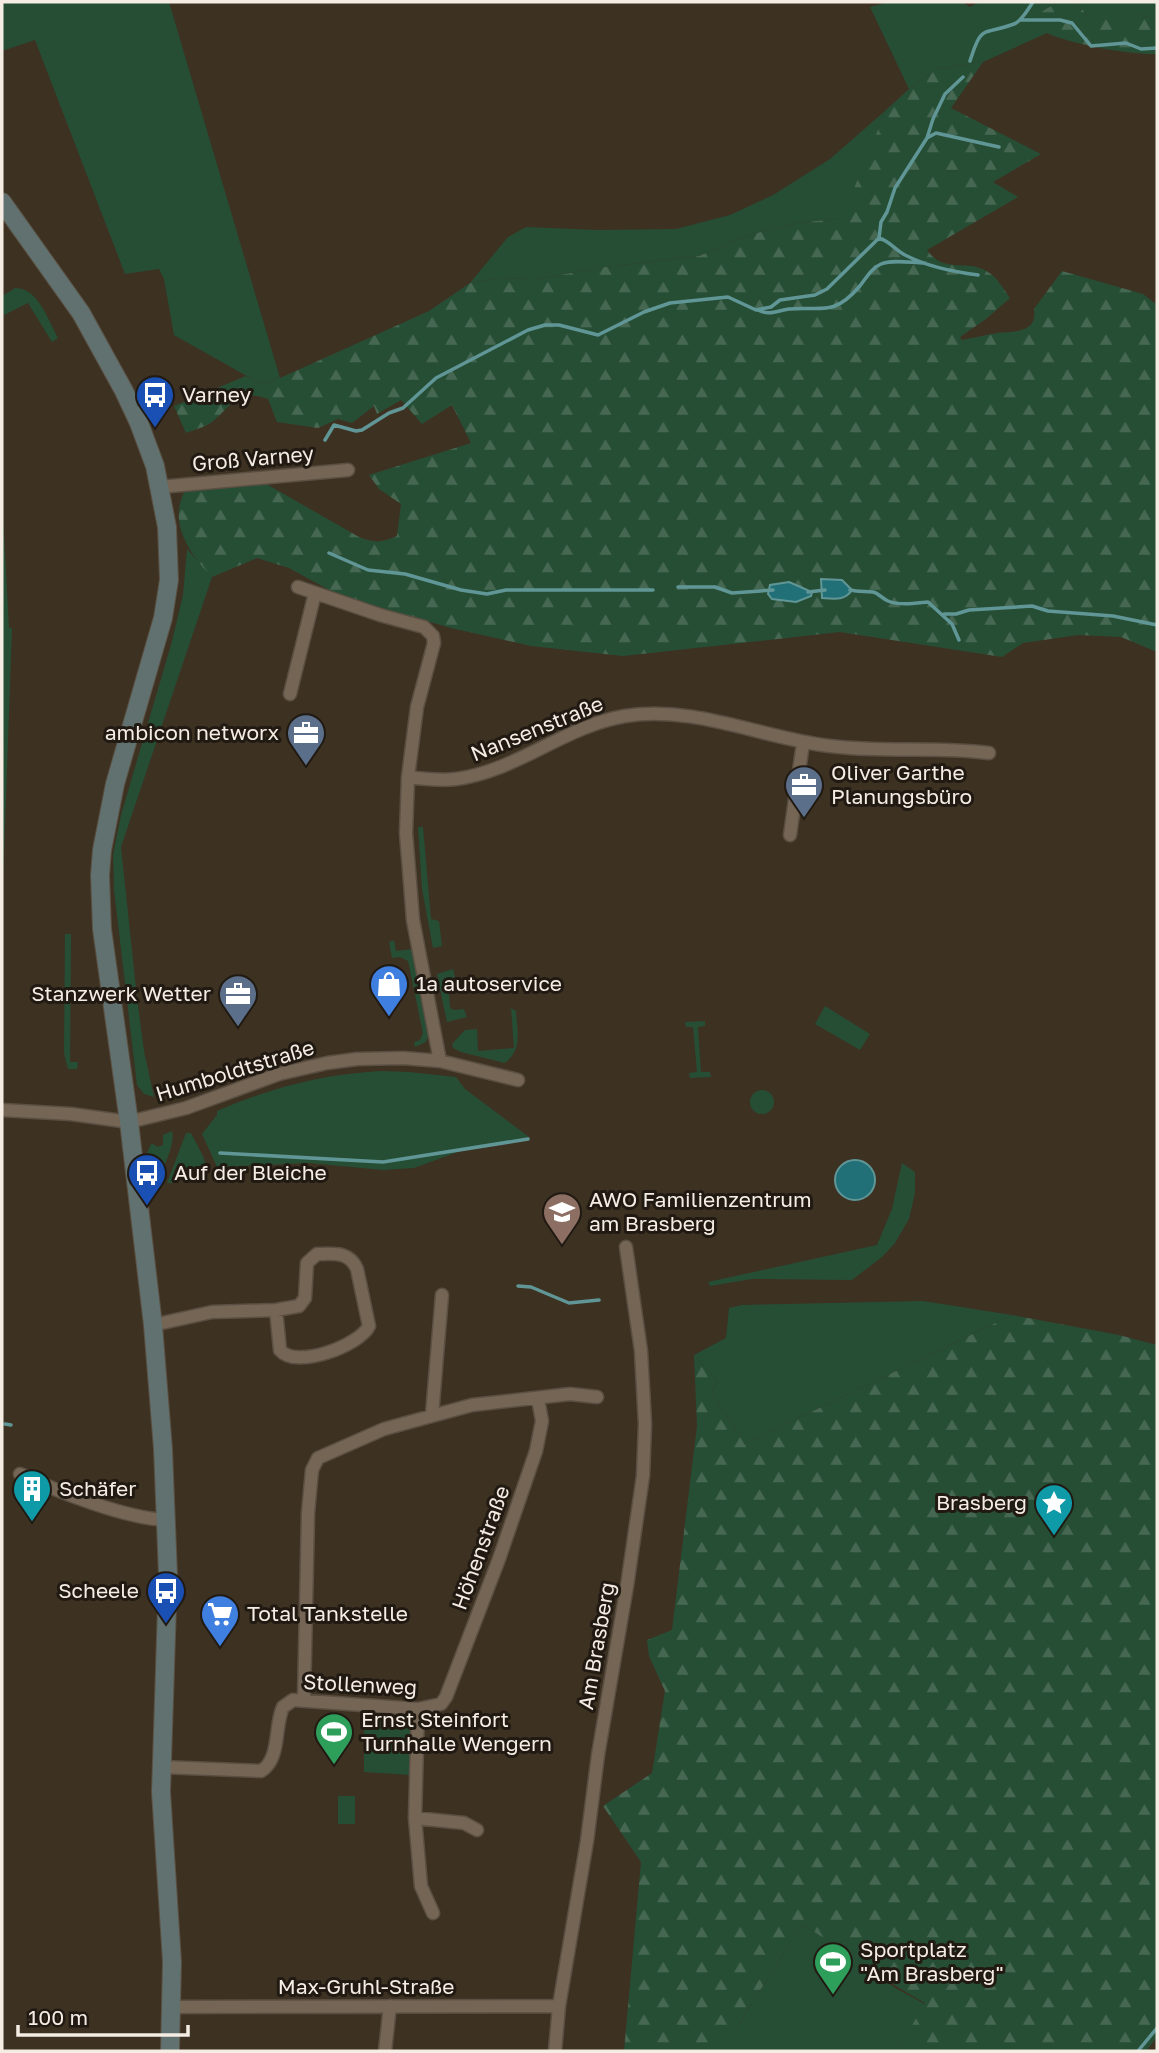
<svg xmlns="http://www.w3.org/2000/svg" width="1159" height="2053" font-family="'Golos Text',sans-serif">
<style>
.green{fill:#264e35}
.forest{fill:url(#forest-firs)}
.water{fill:#217077;stroke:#619697;stroke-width:2}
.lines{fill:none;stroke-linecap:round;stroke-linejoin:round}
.stream{stroke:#619697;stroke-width:3.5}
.street-casing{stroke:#5a4f42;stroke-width:15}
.secondary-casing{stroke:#5a4f42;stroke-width:20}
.street{stroke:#746555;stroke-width:12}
.secondary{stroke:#60716f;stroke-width:18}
.labels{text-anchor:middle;stroke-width:6;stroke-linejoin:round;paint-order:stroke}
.poi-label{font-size:21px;fill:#f5ede3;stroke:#201a13;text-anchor:start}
.street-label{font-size:21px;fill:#f5ede3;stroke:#201a13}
</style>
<defs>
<pattern id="forest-firs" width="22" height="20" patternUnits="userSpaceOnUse" patternTransform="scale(1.75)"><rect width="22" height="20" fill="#264e35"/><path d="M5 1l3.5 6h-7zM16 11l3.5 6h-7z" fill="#466852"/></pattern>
</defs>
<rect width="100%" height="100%" fill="#3d3122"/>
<path class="green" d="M2,2H169L280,378L261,384L174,335L164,279L159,269L125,274L35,40L2,51Z
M888,2H962L970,7L979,2H1058L1030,19L1047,33L983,62L937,69L909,89L870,7Z
M1076,2H1157V19L1140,15H1087Z
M886,110L843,218L799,223L752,234L699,256L605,267L537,279L500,278L470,283L508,237L526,227L597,230L676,229L730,215L773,195L830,159Z
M15,288C38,287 49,322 58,338L52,342L28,303L4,315L2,311V296Z
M2,496L9,628H12L2,911Z
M187,549L212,577L121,847L137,998L144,1051L154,1097L144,1094L137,1085L114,890L113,855L121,815L171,645L183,595Z
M418,827H423L431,919L439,921L442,946L433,948L422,889Z
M65,934H71L70,1062H78L77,1069H68L64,1053Z
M394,940L396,951L412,949L429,1033L426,1042L415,1047L414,1042L420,1040L423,1033L408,961L400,957L392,958L389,942Z
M453,969L455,977L448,981L450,1008L454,1010L464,1009L467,1017L447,1022L437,974Z
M825,1006L870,1034L860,1050L815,1024Z
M511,1008L516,1011C517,1031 523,1049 505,1063L461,1052L453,1048L452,1044L465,1030L477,1029L478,1051L514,1048Z
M705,1021V1026L698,1027L701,1072H710L711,1077L690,1078L689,1073L697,1072L693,1027H686L685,1022Z
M380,1071L409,1072L456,1077L465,1089L529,1137L463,1150L414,1168L383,1170L309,1163L217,1167L202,1134L217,1115V1111C274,1087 319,1075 380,1071Z
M750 1102a12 12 0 1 1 24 0a12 12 0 1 1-24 0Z
M172,1131C176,1144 162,1169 158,1184H149C147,1169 143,1157 152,1143L157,1147L163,1145V1135Z
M186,1133H191L203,1156L206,1166L175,1169L173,1183H167Z
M902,1163L915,1172V1193L909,1219L895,1243L882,1257L852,1280L752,1279L710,1286L708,1282L877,1245L892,1209Z
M923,1301L1012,1315L745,1444L711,1392L718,1382L694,1355L726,1338L729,1308L742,1305Z
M364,1710L411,1713L410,1775L364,1772Z
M338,1796H355V1824H338Z
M802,1924L856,1958L895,1988L925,2004L897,2051H713L737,2027Z"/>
<path class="forest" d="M1058,2H1076L1087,15H1140L1157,19V54C1131,55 1070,44 1047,33C1041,30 1035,24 1029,19Z
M983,62L951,108L1041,154L993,182L1018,197L927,250C945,275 966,258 988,272C997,277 1004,290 1010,298L986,319L960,337L962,340C974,338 985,335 997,333C1013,331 1038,334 1034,309L1062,271L1143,294L1157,305V652L1121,637L1078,635L1023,643L1002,657L840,632L623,656L531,646L451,628L367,604L331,591L289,568L257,558L212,577C189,554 167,521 186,489L263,482L359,537C374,543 382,543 397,536L401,504L379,489L369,475L471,443L452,405L422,424L401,400L377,414L374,406L352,423L338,419L318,428L277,422L268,399C236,388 234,404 212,422C205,427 194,430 186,433L174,406L246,376L261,384L280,378L429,311L470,283L500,278L537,279L605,267L699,256L752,234L799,223L842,218L886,110L909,89L937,69Z
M1012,1315L1119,1335L1157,1345V2037L1146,2051H897L925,2003C882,1980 844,1950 802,1924L737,2027L713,2051H624L641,1862L603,1806L652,1773L665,1691L649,1656L647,1640L672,1630L697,1426L694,1355L718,1382L711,1392L745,1444Z"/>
<path class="water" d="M821,579L842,580L852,590C845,601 834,599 822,598Z
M789,582L812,592L811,596L796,602L772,599L768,594L770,585Z
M835 1180a20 20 0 1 1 40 0a20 20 0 1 1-40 0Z"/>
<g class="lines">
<path class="stream" d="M1020,20H1060L1072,23L1091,46L1126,43L1141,49L1157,48
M970,61C982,23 982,36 1014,24C1022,21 1028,9 1033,2
M927,138L936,133L999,147
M879,238C890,241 897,252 907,256C929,267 954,272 978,275
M758,310C770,316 776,311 789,309C821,306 833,317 859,287C866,279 870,269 881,264C893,259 912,263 925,263
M325,440L334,425L356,431L362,430L389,413L403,408L436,378L528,330L545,325H559L598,335L644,312L670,303L728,297L756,310L771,307L780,300L815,295L827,289L879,238L881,222L887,212L895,188L927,138L933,119L945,94L963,77
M329,553L368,570L405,574L461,590L487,594L506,590H653
M678,587H715L732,593L773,590
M850,590C859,592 865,591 873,592C878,593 883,599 888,601C900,606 917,603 928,602L952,624L959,640
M808,592L825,590
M944,614H956L969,610L1032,606L1048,611L1113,616L1157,625
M220,1153L383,1162L528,1139
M518,1286L531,1287L569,1303L599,1300
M5,1424L11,1425
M1138,2051L1157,2028"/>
<defs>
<path id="street" d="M160,487L348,470
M298,587L380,615L424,627L433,636L434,643L417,707L408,777L406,833L413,920L440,1061
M290,694L315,593
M408,777C424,779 440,781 456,779C517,771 565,726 625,716C696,705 761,738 830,746C883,753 936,746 989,753
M790,835L803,743
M2,1110L71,1114L129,1122L186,1108L279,1074L327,1063L357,1059L403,1058L440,1061L518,1080
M153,1325L212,1312L276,1310L299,1306L305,1298L307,1263L317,1254C334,1254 349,1251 357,1269L369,1326C360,1345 296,1370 280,1350L276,1310
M432,1415L442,1295
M20,1474C59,1492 124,1518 166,1520
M304,1700L308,1513L312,1470L318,1458L384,1429L472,1405L570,1394L597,1397
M418,1709L415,1818L421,1886L433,1913
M161,1767L261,1771C281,1759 274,1726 283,1707L293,1700L418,1709L441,1704L446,1697L499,1559L536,1451L542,1421L538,1399
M415,1818L464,1823L477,1830
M172,2007L559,2006
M385,2051L390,2006
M555,2051L559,2006L587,1841L598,1755L627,1586L643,1476L645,1424L641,1351L626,1247"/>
<path id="secondary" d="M2,202L81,313L124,391L139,423L155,466L167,527L169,580L163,618L115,784L102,850L100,875L102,929L129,1122L153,1325L163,1449L168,1575L161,1792L172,1962L170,2051"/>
</defs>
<use href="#street" class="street-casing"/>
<use href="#secondary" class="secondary-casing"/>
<use href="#street" class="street"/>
<use href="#secondary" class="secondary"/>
</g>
<defs>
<symbol id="bus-pin" viewBox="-11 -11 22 30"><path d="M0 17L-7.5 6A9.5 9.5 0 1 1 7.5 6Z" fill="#1a4fb4" stroke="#201a13"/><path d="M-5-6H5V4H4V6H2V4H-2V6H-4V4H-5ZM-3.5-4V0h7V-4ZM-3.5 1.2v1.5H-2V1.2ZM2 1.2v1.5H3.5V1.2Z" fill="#fff"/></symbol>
<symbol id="office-pin" viewBox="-11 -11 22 30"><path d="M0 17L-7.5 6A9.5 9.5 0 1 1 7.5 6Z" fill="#5c6f8a" stroke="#201a13"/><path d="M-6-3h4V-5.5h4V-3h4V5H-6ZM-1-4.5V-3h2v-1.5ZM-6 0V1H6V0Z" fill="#fff"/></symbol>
<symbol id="shop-pin" viewBox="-11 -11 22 30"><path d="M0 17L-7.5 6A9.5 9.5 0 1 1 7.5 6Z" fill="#3f7fe0" stroke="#201a13"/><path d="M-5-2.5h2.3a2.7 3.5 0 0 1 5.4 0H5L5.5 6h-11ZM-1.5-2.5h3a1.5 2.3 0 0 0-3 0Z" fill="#fff"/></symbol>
<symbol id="school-pin" viewBox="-11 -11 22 30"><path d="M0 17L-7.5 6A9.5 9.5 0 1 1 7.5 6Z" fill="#8d6e63" stroke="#201a13"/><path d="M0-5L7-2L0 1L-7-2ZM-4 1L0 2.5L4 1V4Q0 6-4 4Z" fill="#fff"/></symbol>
<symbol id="building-pin" viewBox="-11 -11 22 30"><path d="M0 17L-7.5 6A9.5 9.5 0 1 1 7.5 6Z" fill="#0f9aa8" stroke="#201a13"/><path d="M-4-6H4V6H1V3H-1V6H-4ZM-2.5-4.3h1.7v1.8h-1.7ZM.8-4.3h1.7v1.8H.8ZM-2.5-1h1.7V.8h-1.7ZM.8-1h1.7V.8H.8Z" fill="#fff"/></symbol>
<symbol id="sight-pin" viewBox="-11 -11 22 30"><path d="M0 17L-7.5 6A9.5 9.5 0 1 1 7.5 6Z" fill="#0f9aa8" stroke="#201a13"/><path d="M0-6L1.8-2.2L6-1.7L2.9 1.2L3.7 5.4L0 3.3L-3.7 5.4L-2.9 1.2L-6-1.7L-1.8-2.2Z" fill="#fff"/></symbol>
<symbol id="supermarket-pin" viewBox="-11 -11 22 30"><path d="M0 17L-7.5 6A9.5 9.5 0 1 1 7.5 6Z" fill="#3f7fe0" stroke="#201a13"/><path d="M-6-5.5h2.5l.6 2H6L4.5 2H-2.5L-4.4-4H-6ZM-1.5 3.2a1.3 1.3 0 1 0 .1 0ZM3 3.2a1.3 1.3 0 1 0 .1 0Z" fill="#fff"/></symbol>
<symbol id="stadium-pin" viewBox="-11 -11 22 30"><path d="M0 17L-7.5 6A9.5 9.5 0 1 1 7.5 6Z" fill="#2e9e5b" stroke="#201a13"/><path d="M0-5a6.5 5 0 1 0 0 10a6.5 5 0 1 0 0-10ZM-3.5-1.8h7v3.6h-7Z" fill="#fff"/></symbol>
</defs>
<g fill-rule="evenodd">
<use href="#bus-pin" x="133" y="373" width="44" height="60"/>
<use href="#office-pin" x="284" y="711" width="44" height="60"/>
<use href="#office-pin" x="782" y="763" width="44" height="60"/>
<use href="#shop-pin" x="367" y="962" width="44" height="60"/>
<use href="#office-pin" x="216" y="972" width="44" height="60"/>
<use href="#bus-pin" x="125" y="1151" width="44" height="60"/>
<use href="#school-pin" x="540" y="1190" width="44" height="60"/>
<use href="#building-pin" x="10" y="1467" width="44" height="60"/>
<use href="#sight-pin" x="1032" y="1481" width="44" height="60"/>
<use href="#bus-pin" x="144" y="1569" width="44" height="60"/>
<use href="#supermarket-pin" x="198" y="1592" width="44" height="60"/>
<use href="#stadium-pin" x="312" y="1710" width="44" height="60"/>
<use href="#stadium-pin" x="811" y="1940" width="44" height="60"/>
</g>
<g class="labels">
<g class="poi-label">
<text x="182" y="402">Varney</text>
<text x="279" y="740" text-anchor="end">ambicon networx</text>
<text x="831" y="780">Oliver Garthe<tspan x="831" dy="24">Planungsbüro</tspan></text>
<text x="416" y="991">1a autoservice</text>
<text x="211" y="1001" text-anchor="end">Stanzwerk Wetter</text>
<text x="174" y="1180">Auf der Bleiche</text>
<text x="589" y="1207">AWO Familienzentrum<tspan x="589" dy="24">am Brasberg</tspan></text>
<text x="59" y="1496">Schäfer</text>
<text x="1027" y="1510" text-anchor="end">Brasberg</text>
<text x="139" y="1598" text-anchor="end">Scheele</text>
<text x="247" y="1621">Total Tankstelle</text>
<text x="361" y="1727">Ernst Steinfort<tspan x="361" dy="24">Turnhalle Wengern</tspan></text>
<text x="860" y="1957">Sportplatz<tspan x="860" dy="24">"Am Brasberg"</tspan></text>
</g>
<g class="street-label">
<text transform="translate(253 459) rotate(-5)" y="7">Groß Varney</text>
<text transform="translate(537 729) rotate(-22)" y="7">Nansenstraße</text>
<text transform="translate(235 1071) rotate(-17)" y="7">Humboldtstraße</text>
<text transform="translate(481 1548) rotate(-70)" y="7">Höhenstraße</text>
<text transform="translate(597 1646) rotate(-80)" y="7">Am Brasberg</text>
<text transform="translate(360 1685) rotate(3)" y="7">Stollenweg</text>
<text x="366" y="1994">Max-Gruhl-Straße</text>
</g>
</g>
<rect width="1159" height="2053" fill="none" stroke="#f5ede3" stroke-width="7"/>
<path d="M18 2025v10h170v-10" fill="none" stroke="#f5ede3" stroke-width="3.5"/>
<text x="28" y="2025" font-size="21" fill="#f5ede3" stroke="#201a13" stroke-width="5" paint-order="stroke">100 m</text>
</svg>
